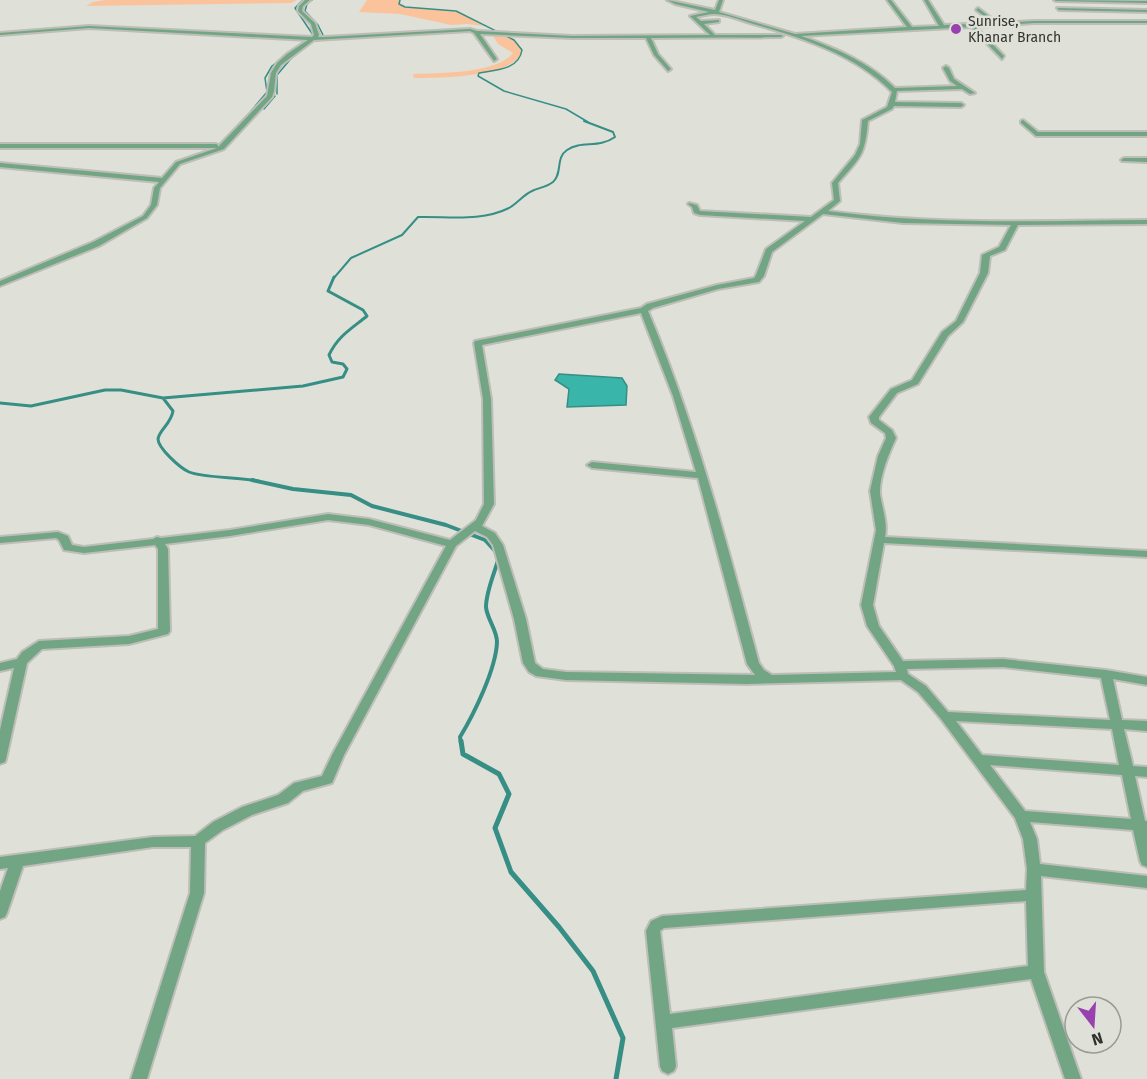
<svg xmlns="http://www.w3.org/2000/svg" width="1147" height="1079" font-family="'Fira Sans',sans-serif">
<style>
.green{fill:#fbc39c}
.water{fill:#39b5aa;stroke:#378e85;stroke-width:1.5}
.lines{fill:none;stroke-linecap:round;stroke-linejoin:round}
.stream-far4{stroke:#378e85;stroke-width:1.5}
.stream-far3{stroke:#378e85;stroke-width:2}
.stream-far2{stroke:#378e85;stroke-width:3}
.stream-far1{stroke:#378e85;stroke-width:4}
.stream{stroke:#378e85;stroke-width:5}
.minor-casing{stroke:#bcbeb7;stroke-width:4}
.minor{fill:#72a583;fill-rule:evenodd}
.poi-dot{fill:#9942af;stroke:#dfe1d9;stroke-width:2}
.labels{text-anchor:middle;stroke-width:5;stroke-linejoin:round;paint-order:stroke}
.far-poi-label{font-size:14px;fill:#31322f;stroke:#dfe1d9;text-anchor:start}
</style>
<rect width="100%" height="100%" fill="#dfe1d9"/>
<path class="green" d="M105,0H297L291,3L86,6L93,2Z
M367,0H400L399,4L405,7L456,11L484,26L468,24L451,25L400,14L359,12Z
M493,36C507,37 518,37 522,52C512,78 439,78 414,78L413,74C438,73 497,74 513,53L498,44Z"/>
<path class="water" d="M559,374L622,378L627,386L626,405L567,407L569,389L555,380Z"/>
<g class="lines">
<path class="stream-far4" d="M312,0L307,4L305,11L318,25L325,39
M400,0L399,4L405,7L456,11L514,40L522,50C519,70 495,70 479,73L478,76L504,91L566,109L588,122
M305,47L313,41L323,40
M277,94V75L294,55
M264,109L275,96
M251,111L267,92L265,78L272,66L313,35L295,8L303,0"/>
<path class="stream-far3" d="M333,279L351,258L402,235L418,217C448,216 481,222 509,208C518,203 523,195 532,191C538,188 547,187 553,182C563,173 555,158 567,150C582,140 598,149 615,137L613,132L584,121"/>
<path class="stream-far2" d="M163,398L173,411C171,424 159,430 158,439C158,448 180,468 189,472C203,478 240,477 258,481
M0,403L31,406L105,390H121L163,398L303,386L343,377L347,369L343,364L332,362L329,355C338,336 351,329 367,316L363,310L328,291L334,277"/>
<path class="stream-far1" d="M252,480L293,489L351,495L372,506L446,525L485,540L496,552
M461,743L460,737C474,714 496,669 497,642C497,630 487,619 486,607C486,591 495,572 499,557"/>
<path class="stream" d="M461,741L463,754L499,774L509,794L495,828L511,872L559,927L593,971L623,1038L616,1079"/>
<defs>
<path id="minor" d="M305,0H310L303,6L302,11L315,23L319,35L318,37H325L470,29L477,31L572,36L710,35L690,16L709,12L675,4L667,0L715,10L719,0H723L719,12L795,34L907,27L887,0H891L912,27L939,26L924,0H928L944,25L993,23L976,10L978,8L998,23L1034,21H1147V23H1034L976,27L1004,56L1002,59L971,27L801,36C835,48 869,62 895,88L957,86L950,81L943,68L946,66L949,68L954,79L975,93L970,94L962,89L897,91L895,102L961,103L964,105L961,107L894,106L892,109L868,121C865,156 860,158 838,183L840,201L828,211C934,225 1040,221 1147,220V224L1018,225L1005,250L990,256L988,273L963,322L948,336L918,384L897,393L879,417V420L892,430L896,438C889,453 879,477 880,494C882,508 888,523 885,537L1147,551V557L884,543L873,605L879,626L903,661L1003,659L1106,670L1147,677V685L1113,679L1122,720L1147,721V731L1124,729L1133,766L1147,767V777L1135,776L1145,821H1147V867L1142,865L1140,861L1133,830L1030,822L1037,839L1040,864L1147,876V888L1041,876L1044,972L1081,1079H1065L1031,979L672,1028L676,1066L674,1071L668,1074L662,1071L660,1066L646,931L651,921L662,916L1026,890L1027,869L1023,839L1015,818L941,719L918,692L901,680L747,684L566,680L536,676L529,672L523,663L514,619L493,545L487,537L475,531L456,546L344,755L332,783L303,791L288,803L252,815L223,830L205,843L204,893L147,1079H131L190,893L191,847H153L23,866L7,913L5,917L0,919V891L8,868L0,869V857L153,837L195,836L213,822L242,807L278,795L294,783L322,776L332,755L446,546L369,525L328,520L230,536L165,544L168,549L170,631L168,634L129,644L42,649L27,663L6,759L5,762L0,764V730L14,668L0,671V663L17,659L22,652L39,641L129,636L158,629V549L155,545L84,553L64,550L59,540L56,538L0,543V537L58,532L68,536L72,545L84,547L153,539L157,537L161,538L230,530L328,514L369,519L450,540L476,520L484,504L483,399L474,343L475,341L641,308L647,304L717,285L754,278L756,275L766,249L805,221L700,215L694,213L692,207L688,204L689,203L697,205L700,211L811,217L834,200L832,183L855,155L860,144L862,120L887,107L892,92C855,54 800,37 750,23C740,20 726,14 714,14C708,14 702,16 696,17L701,21L719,20V22L704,24L715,35H781L783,36L781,37L651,38L658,54L671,69L668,71L654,55L646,38H572L480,34L497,59L494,61L474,33L470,31L314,40L281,65L276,73L274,91L272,97L224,149L180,164L160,188L157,205L147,218L99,246L0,286V281L93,242L143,216L151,205L154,188L159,182L0,167V163L162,178L176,162L217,148H0V144H216L218,145V147L267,96L271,73L277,63L287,54L308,40L89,28L0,35V33L89,26L312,37L314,35L311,24L298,11L299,6ZM823,214L903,223L1011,225L999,247L982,255L980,273L956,321L942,332L912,380L891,389L869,417L871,423L885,433L886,438L878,456L870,491L876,530L861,605L867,626L894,666L896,672L772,675L764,670L759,663C727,544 696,425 648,311L653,308L718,289L759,282L764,276L772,252ZM641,313L673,396L696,472L592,462L587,465L592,468L698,478L747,664L755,675L566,672L543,669L535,663L526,619L503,545L495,533L482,526L494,504L491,399L482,345ZM1003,667L1101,678L1110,720L948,712L926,686L908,674L907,669ZM956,721L1112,729L1119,765L982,755ZM990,765L1122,775L1131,819L1025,811ZM1026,901L1028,966L670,1014L660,931L664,928Z
M1054,0L1147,1V3L1056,1Z
M1057,8L1147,10V12L1059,10Z
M1023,120L1038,132H1147V136H1036L1021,123V121Z
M1124,158H1147V162L1122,161L1121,160Z"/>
</defs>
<use href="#minor" class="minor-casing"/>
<use href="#minor" class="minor"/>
</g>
<circle class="poi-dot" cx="956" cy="29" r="6"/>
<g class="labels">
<g class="far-poi-label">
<text x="968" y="26">Sunrise,<tspan x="968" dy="16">Khanar Branch</tspan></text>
</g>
</g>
<g transform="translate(1093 1025) rotate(163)"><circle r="28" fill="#dfe1d9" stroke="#999b95" stroke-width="1.5"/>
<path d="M0-4.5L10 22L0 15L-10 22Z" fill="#9942af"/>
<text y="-9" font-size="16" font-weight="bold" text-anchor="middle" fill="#31322f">N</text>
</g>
</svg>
